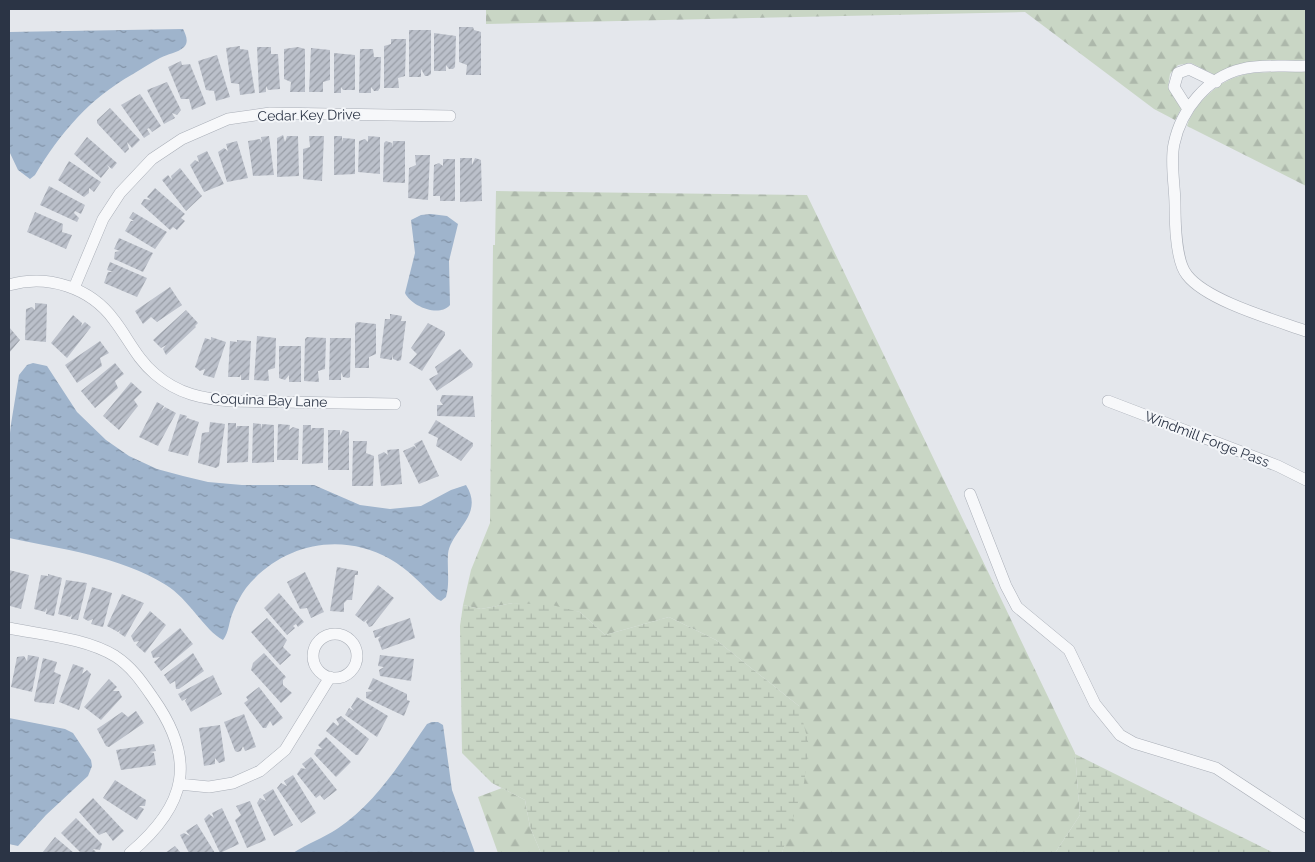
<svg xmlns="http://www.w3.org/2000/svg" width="1315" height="862" font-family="Raleway,sans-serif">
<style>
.forest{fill:url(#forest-firs)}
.wetland{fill:url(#wetland-marsh)}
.water{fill:url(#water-ripples)}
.building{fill:url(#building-hatch)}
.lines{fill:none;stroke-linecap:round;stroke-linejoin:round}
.minor-casing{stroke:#a9aeb7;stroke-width:12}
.minor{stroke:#f7f8fa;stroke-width:11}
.labels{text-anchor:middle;stroke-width:4;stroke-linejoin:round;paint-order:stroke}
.street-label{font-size:14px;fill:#2b3445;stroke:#f4f6f9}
</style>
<defs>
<pattern id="forest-firs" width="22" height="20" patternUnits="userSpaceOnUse" patternTransform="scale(1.25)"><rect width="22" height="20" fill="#c9d6c5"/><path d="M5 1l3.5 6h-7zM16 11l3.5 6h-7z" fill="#adb8ab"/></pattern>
<pattern id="wetland-marsh" width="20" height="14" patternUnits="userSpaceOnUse" patternTransform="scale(1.25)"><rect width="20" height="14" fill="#c9d6c5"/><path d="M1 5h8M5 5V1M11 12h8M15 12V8" fill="none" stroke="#adb8ab"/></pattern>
<pattern id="water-ripples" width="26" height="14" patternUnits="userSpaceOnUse" patternTransform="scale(1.25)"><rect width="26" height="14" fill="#9fb4cc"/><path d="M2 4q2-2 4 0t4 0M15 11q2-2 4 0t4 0" fill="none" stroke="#8293a7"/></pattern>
<pattern id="building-hatch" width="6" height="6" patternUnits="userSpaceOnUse" patternTransform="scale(1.25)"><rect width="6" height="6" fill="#bbc0ca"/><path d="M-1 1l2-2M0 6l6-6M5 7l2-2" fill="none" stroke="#989da6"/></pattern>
</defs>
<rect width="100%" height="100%" fill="#e4e7ec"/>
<path class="forest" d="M486,9H1306V61L1215,75L1191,63L1178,65L1170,74L1168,87L1181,109L1175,120L1154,109L1025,12L486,24Z
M1271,72H1306V186L1187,126C1194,104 1219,80 1243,75C1252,72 1262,73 1271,72Z
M496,191L807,195L1075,753L1080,815L1055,853H782L790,823L799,706L716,640L669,617L605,635L580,612L513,603L481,609L463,605L471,570L490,523L493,245H495Z
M502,788L525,800L530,827L541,853H498L478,797Z"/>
<path class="wetland" d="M513,603L552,605L580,612L605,635L669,617L716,640L799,706L809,745L804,783L782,853H541L530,827L525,800L492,783L462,753L460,626L463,605L481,609Z
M1075,754L1274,853H1055L1080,815Z"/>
<path class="water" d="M183,29C186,35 189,42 184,47C178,53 167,54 160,58C150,63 142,69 133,74C89,99 61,132 35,175L30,179L18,170L9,151V32Z
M431,214L447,216L458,224L449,261L450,305C439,318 411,306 405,293L415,253L411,220L421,215Z
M33,363L47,366L77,412L106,440L129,456L157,469L183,476L208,482L242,485H314L360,505L390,509L421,506L451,490L466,485C485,515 451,530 448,554C447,569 450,583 446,597L441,601L437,599C422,585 408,569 390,559C341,531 281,544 246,588C241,595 236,604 233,612C229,620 229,633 223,640C205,631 188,598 166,585C119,556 61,549 9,538V442L11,424L19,375L27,365Z
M9,718L65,729L73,733L91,760L92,766L88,776L46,815L18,846L9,844Z
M432,722H438L443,725L452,790L475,853H293C307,844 323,838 337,829C377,802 400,763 427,724Z"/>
<path class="building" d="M459,27H473L474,30L481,32V75H466L467,65L459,62Z
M409,30H431V74L428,76H425L421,69V77H409Z
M434,33L456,36L455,67L453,69H449L446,65V71H434Z
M391,39H406L405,76L398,78L399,88H384V46L391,44Z
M240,46V49L248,50L255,93L240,95L239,84L231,83L226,48Z
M257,47H271V54H278L280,89L268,90L266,86V92L259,93Z
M298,47L305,49V92H290L291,82L284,79V49Z
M311,48L330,50V80L323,82V92H309Z
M360,49H373L374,57H381L380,88L378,91H374L371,87V93H359Z
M334,53L355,55V90H343L341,87V93H334Z
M217,55L230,97L216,101L214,91L206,90L198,61Z
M181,61L182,65L190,64L206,104L192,110L189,99H181L168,67Z
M167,82L181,110L177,115L172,113L175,118L164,124L147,90Z
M140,94L161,126L152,132L149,128L147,129L150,134L144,138L121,105Z
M110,108L140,140L132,148L127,142L129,149L125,153L97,123V120Z
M283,135L285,142L287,136H298L299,176L277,177V138Z
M269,136L274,175L253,176L248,141L260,139L262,143L261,137Z
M309,136H324L322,181L303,179V149L310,147Z
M334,136H342V142L343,138L355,139V174L334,175Z
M368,136L380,137V174L358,172L359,141L365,139L368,142Z
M87,137L117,163L112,169L107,165L109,168L101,178L74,154Z
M237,141L248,178L227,182L218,152L224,148L228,151L226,144Z
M386,141L392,143V148L393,141H405V183L383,182L384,143Z
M207,151L224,184L204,192L190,165L195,160L199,162L197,156Z
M415,155H430L428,200L408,198L409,168L416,165Z
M460,158H472V165L475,158L481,160L482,201L460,202Z
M443,159H455V201H440V196H433L434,165L439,163L443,166Z
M69,161L101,182L94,192L89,188V193L84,197L58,180Z
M180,168L202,196L186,211L162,180L168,175L172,180L171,176Z
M49,186L85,205L81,214L75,211L74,213L79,218L77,222L40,205Z
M155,188L185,214L181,218L185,221L177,230L173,227L170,230L141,204L144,199L151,200L147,197Z
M35,212L63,224L62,232L72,235L66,249L27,232Z
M133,212L167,232L155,249L125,231L131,221H134L129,218Z
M119,238L153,253L143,272L114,259L115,252L120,251L114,249Z
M110,262L147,278L137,297L104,283L108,272H113L107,270Z
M170,287L182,305L157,322L151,317L143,324L135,311Z
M35,303L47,304L46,342L25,340L26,309L32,307L35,310Z
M186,310L198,323L195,326L196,327L166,355L163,349L166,345L161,348L153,340Z
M390,314L402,316L401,321H406L401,360L398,361L393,359L392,354V360L380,358L385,319H390Z
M73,315L82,323L81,326L85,322L91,327L67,358L51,343Z
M357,322L376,324V354L369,357V368H355V324Z
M428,323L445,332V335L422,371L409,363L417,354L411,348Z
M9,327L20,340L9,353Z
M257,336L276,338L275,368L268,370L269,381L254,380Z
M211,337L226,342L214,378L203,375L205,369L200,371L195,367L205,338L211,340Z
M307,337L326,338L325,369L318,371L319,382L304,381L305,339Z
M330,338H351L350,377L348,378L343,377L341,372V380H329Z
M237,340L251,341L249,380H241V374L240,377H228L230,341L237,342Z
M100,341L109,353L100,358L102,366L77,383L65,365Z
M279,346H301V382H289V375L285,380L279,378Z
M460,349L473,364L472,367L437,391L429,379L438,374L435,367Z
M115,363L124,374L115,381L118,388L95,408L81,391Z
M131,382L142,392L134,400L138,406L119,430L103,416Z
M442,395L473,396L475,417L437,416V405H443L440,401Z
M157,402L164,406L161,411L165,407L176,413L158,446L139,437Z
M180,414L187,416L185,421L187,418L199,422L188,456L168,451Z
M436,420L473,443V446L461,461L436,446L438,438L428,433Z
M210,422L225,424L219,466L216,468L198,463L202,433L209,432Z
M228,423H236V429L237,426H249L248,462L227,463Z
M253,423L261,424L262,430V424L274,425V462L252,463Z
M278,424L290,425L289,430L293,427L299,429L298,460H277Z
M303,425H311V431L312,428H324L323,463L302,464Z
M328,430H340V436L343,430L349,432V470H328Z
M422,440L439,476L419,484L403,451L414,446L417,449L414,444Z
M353,441H367L366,453L374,456L373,486H352Z
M399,449L402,484L381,486L378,455L384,452L388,455L387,450Z
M337,567L358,571V575H355L352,600H347L344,603V612L330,611Z
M9,570L29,575L21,609L10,606Z
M305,572L324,612L311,618L307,608L300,609L287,582Z
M48,574L62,578L54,616L46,614L47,608L45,612L34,609L41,575L48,576Z
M66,580L87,583L78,620L71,619L72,614L70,617L58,614Z
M378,585L394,598L372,626L369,627L366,622L368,619L364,622L355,615Z
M92,587L112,593L103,627L91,624L93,619L88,621L83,618Z
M279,593L304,622L298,627L296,624L293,626L295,628L287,635L264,608Z
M122,594L144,603L125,637L119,633L121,629L118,632L107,626Z
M150,611L166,625L145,653L136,645L139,641L134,642L131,636Z
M267,618L287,640L283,647L291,655L280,665L251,632Z
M410,618L415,638L382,650L378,639L381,636L375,638L373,631Z
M180,628L193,644L161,671L154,662L160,657L153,658L151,652Z
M193,653L204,671L179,689H176L175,681L170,684L164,675Z
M264,653L286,677L283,680V685L292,693L281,703L251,670L253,663Z
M28,655L39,657L32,692L11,687L17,657L24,656L27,661Z
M380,655L414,659L411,681L380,676L379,670L384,667L378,666Z
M43,658L57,662L54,672L61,675L54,704L35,702L34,700Z
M73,664L84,668L82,674L87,670L91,674L79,710L59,702Z
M213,675L222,694L191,712L185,701L187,698L182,701L178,694Z
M373,678L407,694V700L410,701L404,716L366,698V692L373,691L368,689Z
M109,679L117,687L113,691H119L122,697L101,720L84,707Z
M259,687L283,718L273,726L270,721L266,728H263L244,703L248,700L246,697Z
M357,697L388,716L377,737L345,715L349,708L354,711L351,707Z
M136,711L144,723L109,747L106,746L97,729L122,712L128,717Z
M244,714L256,747L245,751L243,746L241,751L237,752L235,751L224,722Z
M341,716L369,739L358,755H356L326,731L333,722L338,726L339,724L336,719Z
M220,725L225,761L219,763L215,758V764L204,766L199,728Z
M326,737L351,762L336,777L314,754L317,749H322L318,745Z
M154,744L156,751L150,752L154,753L156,765L121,770L116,750Z
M311,757L337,790L324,800L320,795L316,798L297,774L301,768L306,769L302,764Z
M293,775L316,813L301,823L277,788L281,783L287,786L284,781Z
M115,780L146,800L145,806H139L144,809L137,820L103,798Z
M273,789L293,825L274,836L257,803L260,798L266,801L263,795Z
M93,798L124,831L113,841L106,832L99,835L79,812Z
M250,801L266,840L247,848L235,820L241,815L236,806Z
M222,808L239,844L220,853L204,819L209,814L214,818L212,813Z
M76,818L102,844L100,850L93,849L97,853H81L61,833Z
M197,824L215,853H189L180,835L184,833L190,836L186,831Z
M55,837L74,853H42Z
M175,846L181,853H165Z"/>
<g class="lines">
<defs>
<path id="minor" d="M1306,66C1286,67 1262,64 1242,69C1207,77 1181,110 1174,144C1170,162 1175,186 1175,205C1175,222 1176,262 1187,275C1207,301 1275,320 1306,331
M1188,109L1174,87L1178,73L1189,69L1216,82
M9,285C47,274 90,287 114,320C128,338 137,359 155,374C178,394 203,399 232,401L395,404
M74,288L103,219L120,193L152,159L182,139L228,119L270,113L450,116
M1108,401L1278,466L1306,480
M970,494L1006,586L1017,607L1069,650L1095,704L1120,735L1134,743L1216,768L1306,827
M9,628C43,635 85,638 115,656C132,667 142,682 153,698C197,760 187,805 130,853
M313 656a22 22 0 1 1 44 0a22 22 0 1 1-44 0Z
M179,784L209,787L233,783L260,771L285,750L330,677"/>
</defs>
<use href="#minor" class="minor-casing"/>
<use href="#minor" class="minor"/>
</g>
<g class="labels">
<g class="street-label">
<text transform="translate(309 115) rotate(-1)" y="5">Cedar Key Drive</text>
<text transform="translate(269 400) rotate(2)" y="5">Coquina Bay Lane</text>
<text transform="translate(1207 439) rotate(21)" y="5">Windmill Forge Pass</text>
</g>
</g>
<rect width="1315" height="862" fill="none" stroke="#2b3445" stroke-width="20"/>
</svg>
